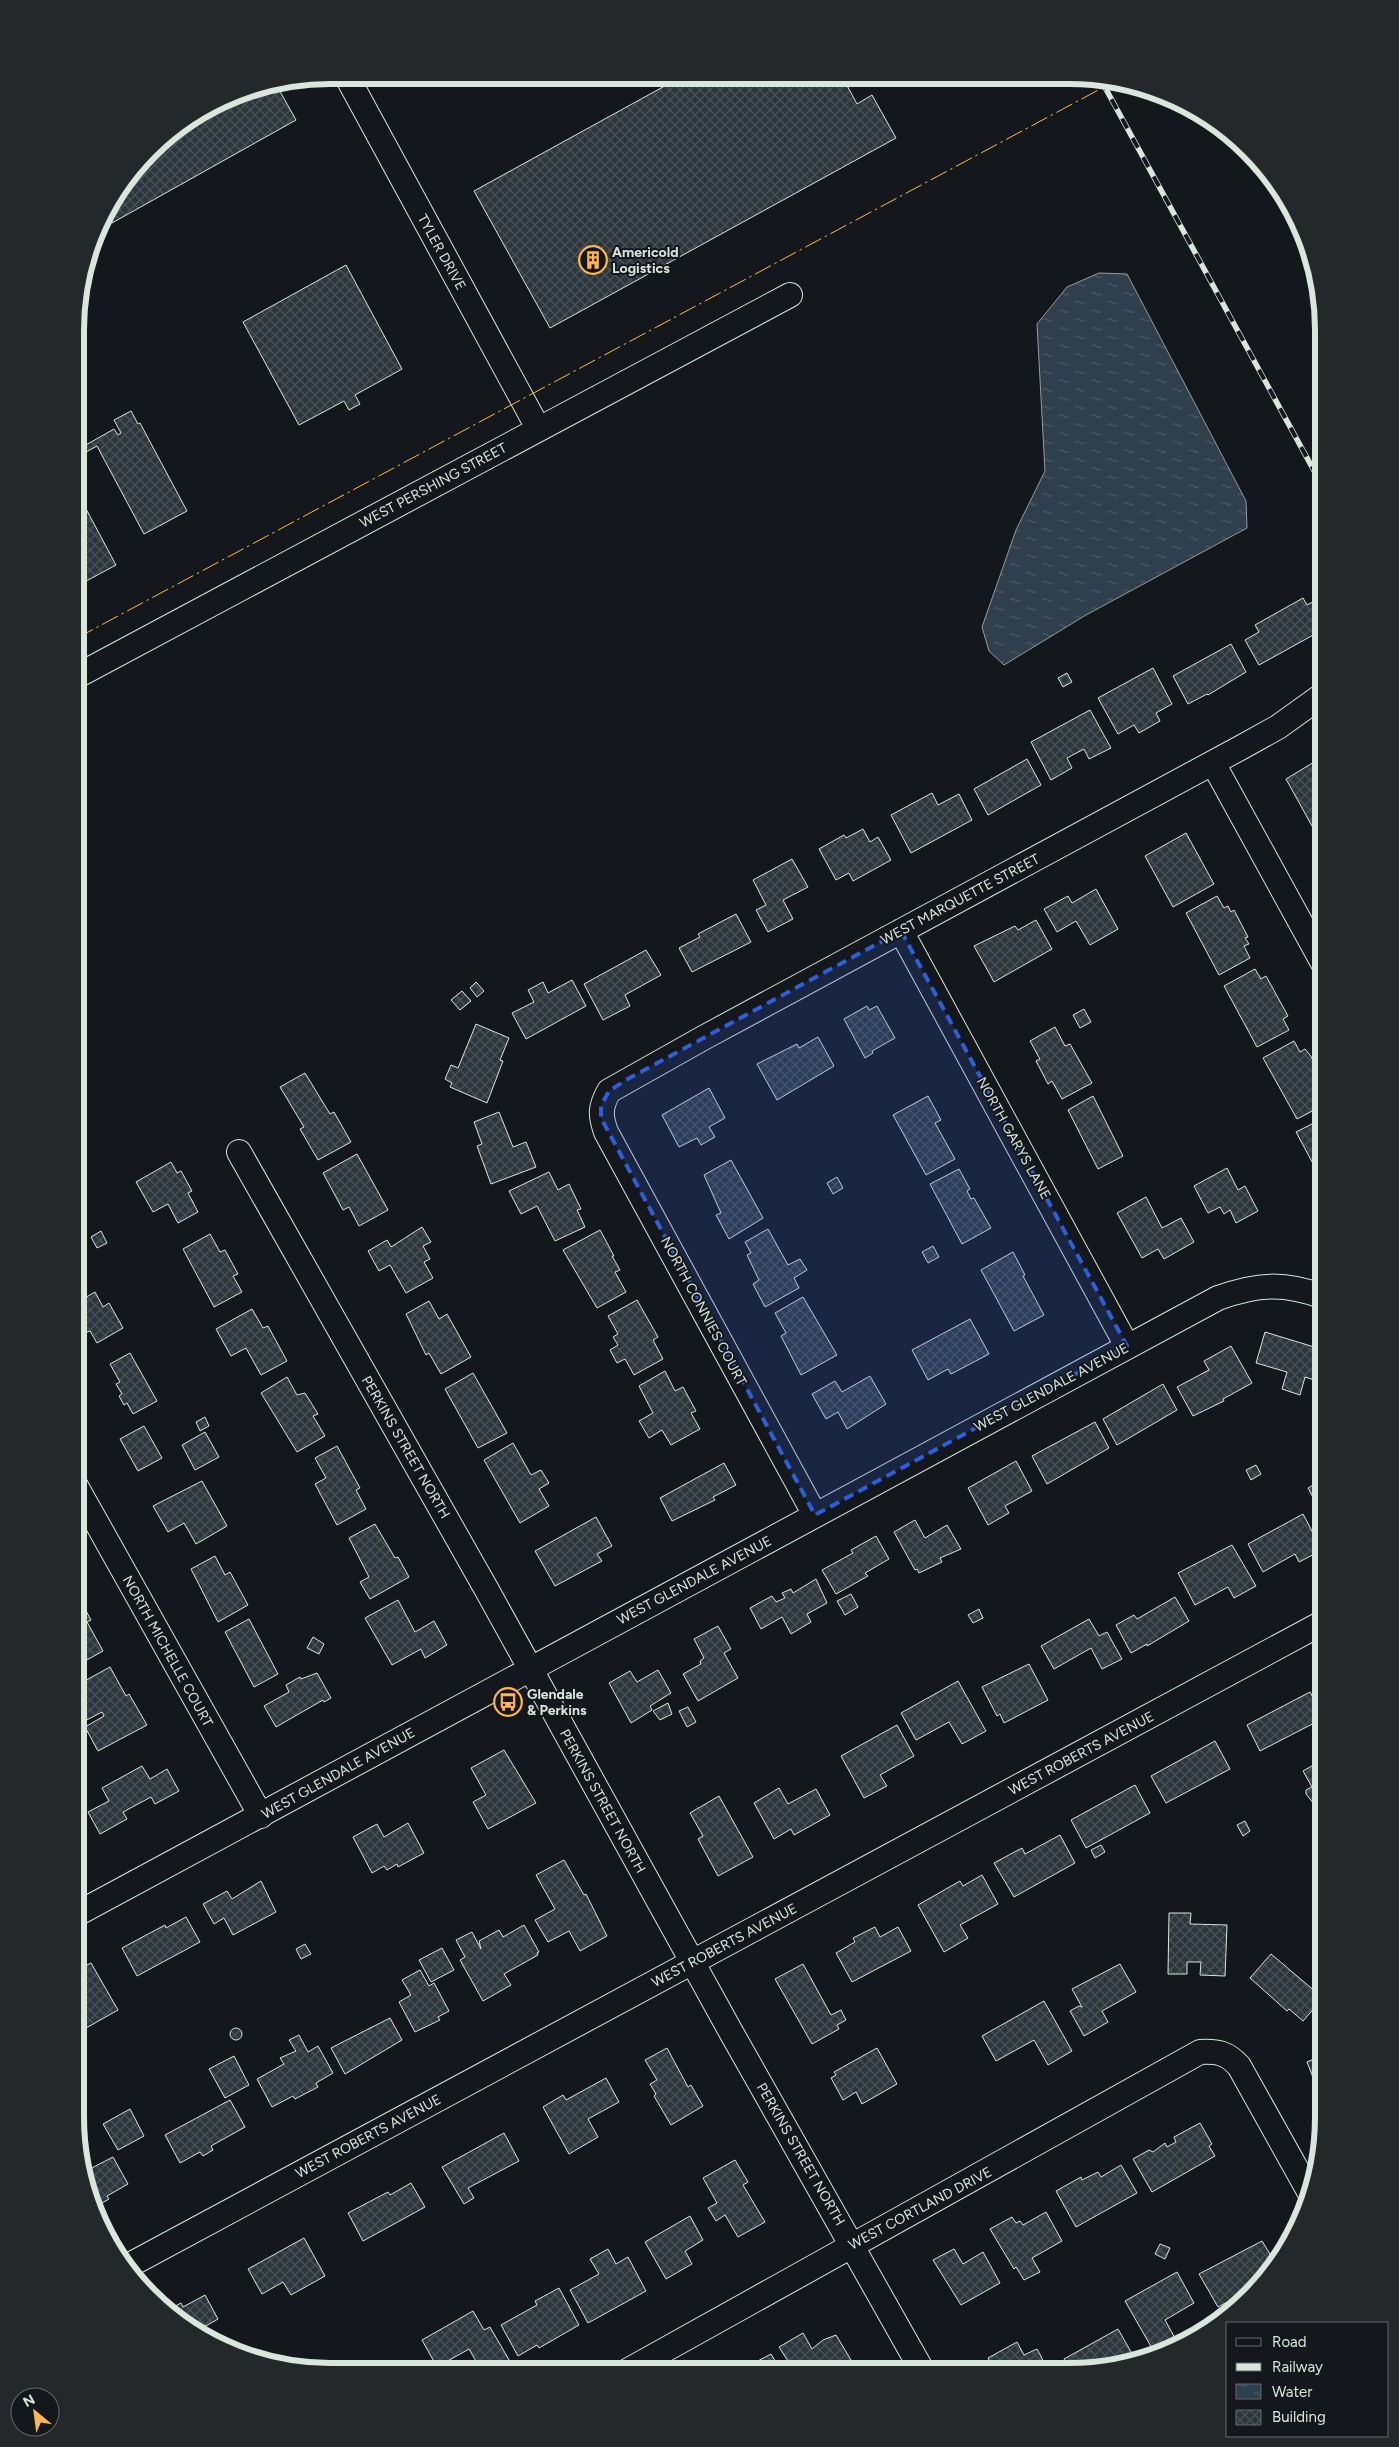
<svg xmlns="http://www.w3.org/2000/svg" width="1399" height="2447" font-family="Figtree,sans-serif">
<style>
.water{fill:url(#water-ripples);stroke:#939e99}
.building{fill:url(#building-cross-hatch);stroke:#d8e6dc}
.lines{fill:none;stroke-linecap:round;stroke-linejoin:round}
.minor-casing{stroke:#d8e6dc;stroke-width:26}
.minor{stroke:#14181c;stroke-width:24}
.rail-casing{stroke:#d8e6dc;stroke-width:5.5}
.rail{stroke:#14181c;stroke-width:4;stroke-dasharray:11;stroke-linecap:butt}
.power{stroke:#ffb74d;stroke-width:1;stroke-dasharray:18 4 2.5 4;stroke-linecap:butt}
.marked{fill:#305dd8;fill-opacity:0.2;stroke:#305dd8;stroke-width:4;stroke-dasharray:10 6;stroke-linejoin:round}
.labels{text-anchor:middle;stroke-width:4;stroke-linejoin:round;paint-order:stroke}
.street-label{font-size:14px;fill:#d8e6dc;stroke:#14181c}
.poi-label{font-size:14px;font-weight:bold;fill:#d8e6dc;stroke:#14181c;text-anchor:start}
.rim{fill:none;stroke:#d8e6dc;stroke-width:6}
</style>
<defs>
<pattern id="water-ripples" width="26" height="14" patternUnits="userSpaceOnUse" patternTransform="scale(1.25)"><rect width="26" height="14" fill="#2f3f4d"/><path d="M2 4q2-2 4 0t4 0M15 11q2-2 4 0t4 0" fill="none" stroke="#4c5b66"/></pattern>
<pattern id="building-cross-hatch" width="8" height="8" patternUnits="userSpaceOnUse" patternTransform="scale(1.25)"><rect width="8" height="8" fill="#2c363c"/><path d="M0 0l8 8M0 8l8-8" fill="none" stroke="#4a5358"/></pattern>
</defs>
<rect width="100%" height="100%" fill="#14181c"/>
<path class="water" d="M1099,273L1127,274L1246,501L1247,528L1086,615L1004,665L989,651L982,627L1016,530L1045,471L1037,324L1067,287Z"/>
<path class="building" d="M681,77L843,78L857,104L872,95L896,138L550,328L474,191Z
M277,86L296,120L112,223L105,212L162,138L245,92Z
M346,265L402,369L355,395L360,404L349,410L344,401L299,425L243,322Z
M131,411L138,424L140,423L187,511L144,534L97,446L77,457V450L114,429L118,435L121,433L114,420Z
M77,492L116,565L77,586Z
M1303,598L1307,605L1321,598L1324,603V629L1259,665L1245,640L1259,632L1255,625Z
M1231,644L1246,672L1208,695L1207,694L1188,704L1173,676Z
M1153,668L1172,704L1156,713L1160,721L1139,733L1134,725L1118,734L1098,698Z
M1067,673L1072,682L1063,687L1058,678Z
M1090,710L1111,748L1089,759L1084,749L1067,758L1072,768L1051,780L1031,742Z
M1324,756V831L1317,835L1286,779Z
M1027,759L1041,785L988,815L974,789Z
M932,793L938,805L959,794L972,820L911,853L891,815Z
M863,829L870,842L878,837L891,860L853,881L849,873L836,880L819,849L844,835L846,838Z
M1186,833L1214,884L1173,907L1145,856Z
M792,859L808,887L783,900L793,919L768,932L756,910L766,905L753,880Z
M1096,889L1118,929L1090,945L1076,921L1057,932L1044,909L1068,896L1072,903Z
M1217,896L1224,908L1228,906L1231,912L1234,910L1248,937L1245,938L1249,944L1244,946L1250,958L1219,975L1186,913Z
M736,914L751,942L692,972L679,948L700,937L698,934Z
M1036,920L1052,949L994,982L974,946L1015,926L1018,930Z
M646,950L661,975L625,995L630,1006L603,1020L584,984Z
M1255,969L1261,979L1266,976L1288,1016L1283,1019L1289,1030L1257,1047L1224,986Z
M572,980L586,1006L526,1039L512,1013L534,1002L528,990L543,982L548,993Z
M476,982L484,991L477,997L470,988Z
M76,984L86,1002L76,1008Z
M462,991L471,1001L460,1010L451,1000Z
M867,1006L869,1010L877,1006L895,1038L872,1051L873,1053L865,1058L844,1019Z
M1084,1009L1091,1022L1080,1028L1073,1015Z
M476,1024L509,1038L500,1060L503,1061L487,1103L450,1087L452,1083L445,1079L451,1065L458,1068Z
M1055,1027L1065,1046L1070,1044L1092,1083L1062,1099L1052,1081L1048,1084L1036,1061L1040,1059L1030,1041Z
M818,1037L834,1066L777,1100L757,1064L797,1044L799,1048Z
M1294,1041L1300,1052L1305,1049L1310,1055L1324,1079V1090L1322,1091L1324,1105L1297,1119L1263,1058Z
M305,1073L330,1114L334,1112L351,1142L318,1160L300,1129L304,1127L280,1087Z
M709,1088L725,1118L709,1127L715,1137L701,1145L697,1138L679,1147L662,1115Z
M928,1096L941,1120L935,1123L955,1159L926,1175L893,1115Z
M1093,1096L1123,1156L1098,1169L1068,1110Z
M499,1112L513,1147L526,1142L536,1167L491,1184L477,1146L482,1144L474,1122Z
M1324,1118V1184L1296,1132Z
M357,1154L388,1210L359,1226L349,1207L343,1210L323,1173Z
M731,1160L763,1218L729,1239L716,1215L721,1213L704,1175Z
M171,1162L177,1173L181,1171L192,1191L188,1193L198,1212L178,1223L168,1204L153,1212L136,1182Z
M1227,1168L1238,1190L1245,1186L1258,1211L1236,1223L1230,1210L1224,1214L1220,1207L1208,1213L1194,1186Z
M959,1169L970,1189L967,1191L971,1199L974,1198L991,1228L962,1244L930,1184Z
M549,1172L558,1190L569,1184L581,1209L577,1210L585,1227L555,1241L537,1206L521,1214L509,1191Z
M837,1177L843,1188L833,1194L827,1183Z
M1146,1197L1162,1228L1181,1218L1194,1242L1164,1259L1158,1249L1142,1258L1117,1213Z
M422,1227L431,1242L423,1246L430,1259L424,1262L433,1278L406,1293L390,1265L379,1271L368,1251L387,1240L391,1247Z
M768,1229L788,1265L800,1259L807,1270L794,1278L799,1288L765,1307L753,1284L759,1280L747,1255L751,1253L745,1242Z
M600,1230L614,1256H612L620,1270L615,1272L626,1292L597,1308L563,1250Z
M101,1231L107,1243L97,1248L91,1237Z
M210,1234L220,1252L225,1250L238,1274L233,1276L242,1292L214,1307L183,1249Z
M933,1246L939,1257L928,1263L922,1252Z
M1013,1252L1025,1275L1023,1276L1044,1315L1014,1331L981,1270Z
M95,1292L103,1307L109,1303L123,1328L97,1343L90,1331L87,1332L76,1312V1303Z
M803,1297L837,1355L801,1375L781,1336L786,1333L775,1313Z
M637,1300L658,1337L653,1340L663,1359L634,1375L625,1359L617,1363L610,1350L618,1345L613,1337L618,1334L608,1316Z
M429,1301L439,1319L447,1314L471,1357L441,1374L429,1353L426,1355L406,1314Z
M252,1309L263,1328L268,1326L287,1361L261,1375L246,1348L231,1356L216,1329Z
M970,1319L989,1354L951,1374L948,1369L928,1380L912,1350Z
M1265,1332L1324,1350V1383L1305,1377L1300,1395L1282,1389L1287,1372L1256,1363Z
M1231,1346L1252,1383L1223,1399L1224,1401L1193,1416L1177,1387L1209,1370L1204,1361Z
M130,1353L157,1401L133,1414L127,1403L124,1405L119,1396L122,1394L116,1384L120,1382L110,1364Z
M665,1371L675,1391L683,1387L696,1411L691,1413L700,1429L671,1445L662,1430L649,1438L639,1421L653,1413L639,1386Z
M473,1373L507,1433L478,1448L445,1389Z
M870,1376L886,1404L847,1429L838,1412L826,1419L812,1394L835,1381L842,1392Z
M287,1377L297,1395L305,1393L318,1414L313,1416L325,1436L297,1452L261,1393Z
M1163,1384L1177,1410L1117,1445L1103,1419Z
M205,1417L209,1426L200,1431L196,1422Z
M1095,1422L1109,1448L1047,1484L1032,1456Z
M144,1426L162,1458L138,1471L120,1439Z
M205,1432L219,1457L195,1470L182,1445Z
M513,1443L531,1475L541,1470L549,1483L539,1489L549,1506L520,1523L484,1460Z
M337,1446L360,1488L356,1490L366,1509L337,1525L315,1484L326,1478L315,1458Z
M1016,1461L1032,1491L1005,1506L1009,1513L988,1525L968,1488Z
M724,1463L736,1485L713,1497L715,1500L672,1521L660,1498Z
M1256,1465L1261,1474L1251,1480L1246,1470Z
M1324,1479V1517L1308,1488Z
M202,1481L227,1526L196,1544L184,1523L168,1532L153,1506Z
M1303,1514L1322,1550L1299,1562L1295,1554L1263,1572L1248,1544Z
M596,1517L612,1546L597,1554L602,1561L555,1586L535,1551Z
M915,1520L925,1538L947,1525L961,1549L940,1558L942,1562L919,1573L917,1569L915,1570L894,1532Z
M375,1524L395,1558L398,1557L409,1577L370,1599L360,1582L369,1577L349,1538Z
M876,1536L889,1559L865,1573L868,1576L836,1594L822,1570L853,1553L851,1550Z
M1232,1545L1256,1586L1234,1598L1228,1587L1195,1605L1178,1573Z
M215,1556L225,1575L230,1572L248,1605L218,1622L191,1569Z
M816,1579L827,1603L807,1614L811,1622L791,1634L782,1617L761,1629L750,1608L772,1596L776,1602L785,1598L782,1593L791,1589L793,1593Z
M76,1592L91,1620L87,1622L103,1651L76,1666Z
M851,1594L858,1607L845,1615L837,1601Z
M1175,1597L1189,1621L1147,1646V1644L1131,1653L1116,1625L1134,1615L1137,1619Z
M398,1600L415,1632L434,1621L447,1645L425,1658L421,1649L392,1665L365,1618Z
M979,1609L983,1618L973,1623L968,1615Z
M249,1619L278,1674L254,1687L225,1632Z
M1089,1619L1099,1636L1107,1632L1122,1659L1102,1669L1091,1648L1054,1669L1041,1646Z
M718,1626L731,1649L724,1653L738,1678L698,1701L683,1674L701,1664L700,1661L704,1658L694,1639Z
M313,1637L324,1644L319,1654L307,1648Z
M1029,1664L1048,1700L1004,1723L1000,1714L997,1716L982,1687Z
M110,1667L126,1696L129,1694L147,1725L98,1751L85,1727L104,1716L102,1712L79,1724L75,1718V1695L85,1690L81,1683Z
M658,1670L671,1693L650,1706L652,1710L631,1723L609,1683L630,1671L637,1682Z
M317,1673L331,1698L324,1702L323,1700L276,1727L264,1706L289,1692L286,1685L300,1677L301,1679Z
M958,1681L986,1731L962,1744L949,1722L916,1740L901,1713Z
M1310,1692L1324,1718L1260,1751L1247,1725Z
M668,1703L672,1714L660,1720L653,1711Z
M688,1707L696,1722L687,1727L679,1711Z
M897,1725L914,1756L880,1775L887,1786L864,1798L841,1756Z
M1215,1741L1230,1769L1166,1803L1151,1776Z
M504,1750L536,1803L488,1829L473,1802L486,1795L471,1768Z
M1324,1759V1809L1319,1801L1314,1804L1306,1794V1790L1312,1787L1303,1771Z
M142,1766L150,1779L167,1769L179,1791L155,1804L151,1797L123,1812L127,1819L100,1834L88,1812L109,1801L102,1788Z
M1135,1785L1150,1813L1086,1848L1071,1820Z
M779,1788L788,1804L816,1789L830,1815L794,1835L791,1829L774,1839L754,1803Z
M719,1796L753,1857L718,1876L698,1839L703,1836L690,1813Z
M1245,1821L1250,1831L1243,1836L1237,1825Z
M408,1823L424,1853L398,1867L397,1864L387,1870L384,1866L372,1873L353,1837L377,1824L384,1837Z
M1060,1835L1075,1863L1014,1897L994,1863L1022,1848L1025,1854Z
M1101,1845L1105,1852L1095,1858L1091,1850Z
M564,1860L584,1895L586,1894L607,1936L580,1951L569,1931L548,1942L535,1920L555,1909L536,1875Z
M982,1875L998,1904L960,1925L968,1938L944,1952L918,1905L960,1881L963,1886Z
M261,1881L276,1912L233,1935L224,1918L214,1924L203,1904L227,1891L232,1899Z
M1169,1913H1191L1190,1924L1227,1925L1225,1976L1200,1975L1201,1962H1187V1974H1168Z
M186,1917L200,1942L137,1976L122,1948L165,1925L166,1928Z
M524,1925L539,1952L537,1953L538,1955L504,1974L511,1985L483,2001L460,1960L465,1957L456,1940L472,1932L481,1949L479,1941L499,1930L503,1937Z
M875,1927L880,1937L898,1927L911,1951L852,1982L836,1953L855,1942L853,1938Z
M305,1944L311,1954L301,1959L296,1949Z
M442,1948L454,1970L431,1982L419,1960Z
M1271,1954L1323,1998L1303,2021L1289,2009L1287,2011L1250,1978Z
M91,1963L118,2010L79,2032L75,2025V1997L80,1995L75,1986V1971Z
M803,1964L831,2015L841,2010L846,2020L837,2025L839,2029L812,2044L775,1979Z
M1120,1964L1136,1992L1102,2011L1108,2022L1084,2036L1070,2011L1079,2006L1082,2007L1072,1989Z
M420,1970L429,1986L434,1983L449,2011L438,2017L440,2020L415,2032L399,2002L411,1995L402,1980Z
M1044,2001L1072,2051L1048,2065L1034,2040L996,2061L982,2036Z
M390,2018L402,2040L345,2074L331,2048Z
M230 2034a6 6 0 1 1 12 0a6 6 0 1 1-12 0Z
M299,2035L308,2052L318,2046L333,2073L316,2083L318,2087L295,2099L293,2096L272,2107L257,2079L284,2064L280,2058L296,2051L289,2040Z
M667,2048L688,2087L691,2085L703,2106L671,2125L654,2096L656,2094L650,2084L657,2080L645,2060Z
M877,2048L897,2084L862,2104L856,2092L843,2100L831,2078L836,2075L834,2072Z
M1323,2055V2103L1307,2062Z
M234,2056L249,2085L225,2098L209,2069Z
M606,2078L619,2102L588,2119L598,2137L569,2154L543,2107L563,2095L566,2100Z
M230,2100L245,2127L211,2146L213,2150L203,2156L200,2152L180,2163L165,2135Z
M130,2109L144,2136L118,2150L103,2124Z
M1200,2123L1212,2144L1209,2146L1215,2156L1152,2192L1133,2159L1149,2150L1153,2152L1165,2143L1167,2147L1176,2142L1174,2137Z
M504,2133L519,2161L468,2188L474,2198L464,2204L442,2167Z
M113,2157L128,2184L107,2196L109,2199L93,2208L89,2199L84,2172Z
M735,2160L748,2182L743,2185L765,2222L738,2237L725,2215L716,2221L708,2208L717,2203L703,2178Z
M1121,2165L1137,2193L1076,2227L1056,2191L1081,2177L1082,2180L1098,2172L1101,2177Z
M411,2183L425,2207L363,2241L348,2213L388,2192L390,2195Z
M1046,2212L1062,2241L1032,2258L1040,2272L1024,2280L1016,2267L1014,2269L990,2229L1012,2217L1016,2223L1020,2221L1023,2225Z
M690,2216L703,2240L685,2251L692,2264L666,2279L645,2242Z
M304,2238L325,2276L291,2295L283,2282L262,2294L248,2269Z
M1262,2241L1276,2264L1271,2272L1257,2286L1218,2307L1199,2274Z
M1160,2244L1170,2248L1165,2259L1155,2254Z
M608,2249L616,2264L628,2257L646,2291L588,2323L570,2290L599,2274L590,2259Z
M954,2249L963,2264L983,2252L1000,2283L961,2305L933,2260Z
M1177,2272L1194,2303L1165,2320L1175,2338L1153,2350L1125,2301Z
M559,2288L579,2325L539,2348L537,2345L518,2356L501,2325L537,2305L535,2301Z
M205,2295L218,2319L197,2331L166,2311L181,2303L183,2307Z
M473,2311L484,2330L490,2327L512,2365L502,2370H481L469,2349L437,2367L422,2340Z
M1118,2329L1135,2359L1072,2372L1064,2359Z
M803,2333L812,2349L823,2340L836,2335L851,2360L831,2371H800L797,2367L793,2369L779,2347Z
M1017,2342L1024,2355L1037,2349L1048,2370L1044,2372H995L988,2358Z
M771,2354L781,2371H742L741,2370Z"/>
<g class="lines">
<defs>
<path id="minor" d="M346,75L538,428
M77,676L790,295
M1213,763L1324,965
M901,931L1127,1346
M239,1152L488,1592L731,2032L923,2372
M76,1486L261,1816
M815,1515L606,1132C600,1115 600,1107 609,1091L705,1037L1242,747L1278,727L1324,694
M75,1915L1218,1298C1257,1284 1284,1282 1324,1297
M126,2267L1324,1622
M627,2371L1200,2052C1218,2051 1227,2053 1239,2066L1311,2195"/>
</defs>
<use href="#minor" class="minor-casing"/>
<use href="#minor" class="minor"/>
<defs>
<path id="rail" d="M1101,80L1324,489"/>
</defs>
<use href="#rail" class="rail-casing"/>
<use href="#rail" class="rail"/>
<path class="power" d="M77,638L1117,80"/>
</g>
<path class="marked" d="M901,931L1127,1346L815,1515L601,1118V1106L609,1091L626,1080Z"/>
<defs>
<symbol id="building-ring" viewBox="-11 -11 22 22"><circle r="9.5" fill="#14181c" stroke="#ffb74d" stroke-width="1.5"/><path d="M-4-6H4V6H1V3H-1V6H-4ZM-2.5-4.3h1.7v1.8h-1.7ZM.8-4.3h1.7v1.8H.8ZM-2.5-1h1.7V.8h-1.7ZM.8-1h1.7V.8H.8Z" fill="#ffb74d"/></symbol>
<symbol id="bus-ring" viewBox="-11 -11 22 22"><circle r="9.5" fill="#14181c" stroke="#ffb74d" stroke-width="1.5"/><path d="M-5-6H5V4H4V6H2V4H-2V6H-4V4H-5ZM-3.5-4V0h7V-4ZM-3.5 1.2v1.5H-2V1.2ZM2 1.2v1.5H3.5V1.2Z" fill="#ffb74d"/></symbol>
</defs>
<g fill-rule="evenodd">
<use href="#building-ring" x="577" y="244" width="32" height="32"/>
<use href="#bus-ring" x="492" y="1686" width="32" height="32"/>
</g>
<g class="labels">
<g class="street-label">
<text transform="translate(442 252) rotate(61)" y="5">TYLER DRIVE</text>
<text transform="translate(433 485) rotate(-28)" y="5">WEST PERSHING STREET</text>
<text transform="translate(960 899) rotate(-28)" y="5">WEST MARQUETTE STREET</text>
<text transform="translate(1014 1138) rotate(61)" y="5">NORTH GARYS LANE</text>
<text transform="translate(704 1311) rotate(62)" y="5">NORTH CONNIES COURT</text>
<text transform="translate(1051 1387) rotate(-28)" y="5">WEST GLENDALE AVENUE</text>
<text transform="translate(406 1447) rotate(60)" y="5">PERKINS STREET NORTH</text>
<text transform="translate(694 1580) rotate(-28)" y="5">WEST GLENDALE AVENUE</text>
<text transform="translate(168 1651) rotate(61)" y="5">NORTH MICHELLE COURT</text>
<text transform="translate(1081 1753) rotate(-28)" y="5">WEST ROBERTS AVENUE</text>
<text transform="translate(338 1773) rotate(-29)" y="5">WEST GLENDALE AVENUE</text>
<text transform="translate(603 1801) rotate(61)" y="5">PERKINS STREET NORTH</text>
<text transform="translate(724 1945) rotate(-28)" y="5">WEST ROBERTS AVENUE</text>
<text transform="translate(368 2136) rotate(-28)" y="5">WEST ROBERTS AVENUE</text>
<text transform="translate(801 2154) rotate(60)" y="5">PERKINS STREET NORTH</text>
<text transform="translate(920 2208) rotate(-28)" y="5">WEST CORTLAND DRIVE</text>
</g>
<g class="poi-label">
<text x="612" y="257">Americold<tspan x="612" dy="16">Logistics</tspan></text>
<text x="527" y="1699">Glendale<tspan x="527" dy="16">&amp; Perkins</tspan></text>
</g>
</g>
<path d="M0 0H1399V2447H0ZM330 84H1069A246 246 0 0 1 1315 330V2117A246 246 0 0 1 1069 2363H330A246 246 0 0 1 84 2117V330A246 246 0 0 1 330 84Z" fill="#24282b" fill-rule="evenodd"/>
<path class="rim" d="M330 84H1069A246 246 0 0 1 1315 330V2117A246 246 0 0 1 1069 2363H330A246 246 0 0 1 84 2117V330A246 246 0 0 1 330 84Z"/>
<rect x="1226" y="2322" width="162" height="115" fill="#14181c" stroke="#626a69"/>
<rect x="1236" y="2338" width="25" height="8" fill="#14181c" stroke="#626a69"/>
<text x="1272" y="2347" font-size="15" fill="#d8e6dc">Road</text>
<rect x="1236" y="2363" width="25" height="8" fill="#d8e6dc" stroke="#626a69"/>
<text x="1272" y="2372" font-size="15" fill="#d8e6dc">Railway</text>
<rect x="1236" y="2384" width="25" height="15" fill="url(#water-ripples)" stroke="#626a69"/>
<text x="1272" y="2397" font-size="15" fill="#d8e6dc">Water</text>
<rect x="1236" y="2410" width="25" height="15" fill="url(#building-cross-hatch)" stroke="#626a69"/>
<text x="1272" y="2422" font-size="15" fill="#d8e6dc">Building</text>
<g transform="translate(35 2412) rotate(331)"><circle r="24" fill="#14181c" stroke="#626a69"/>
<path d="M0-4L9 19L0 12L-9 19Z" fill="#ffb74d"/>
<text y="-8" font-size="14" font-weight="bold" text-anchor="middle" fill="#d8e6dc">N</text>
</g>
</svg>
